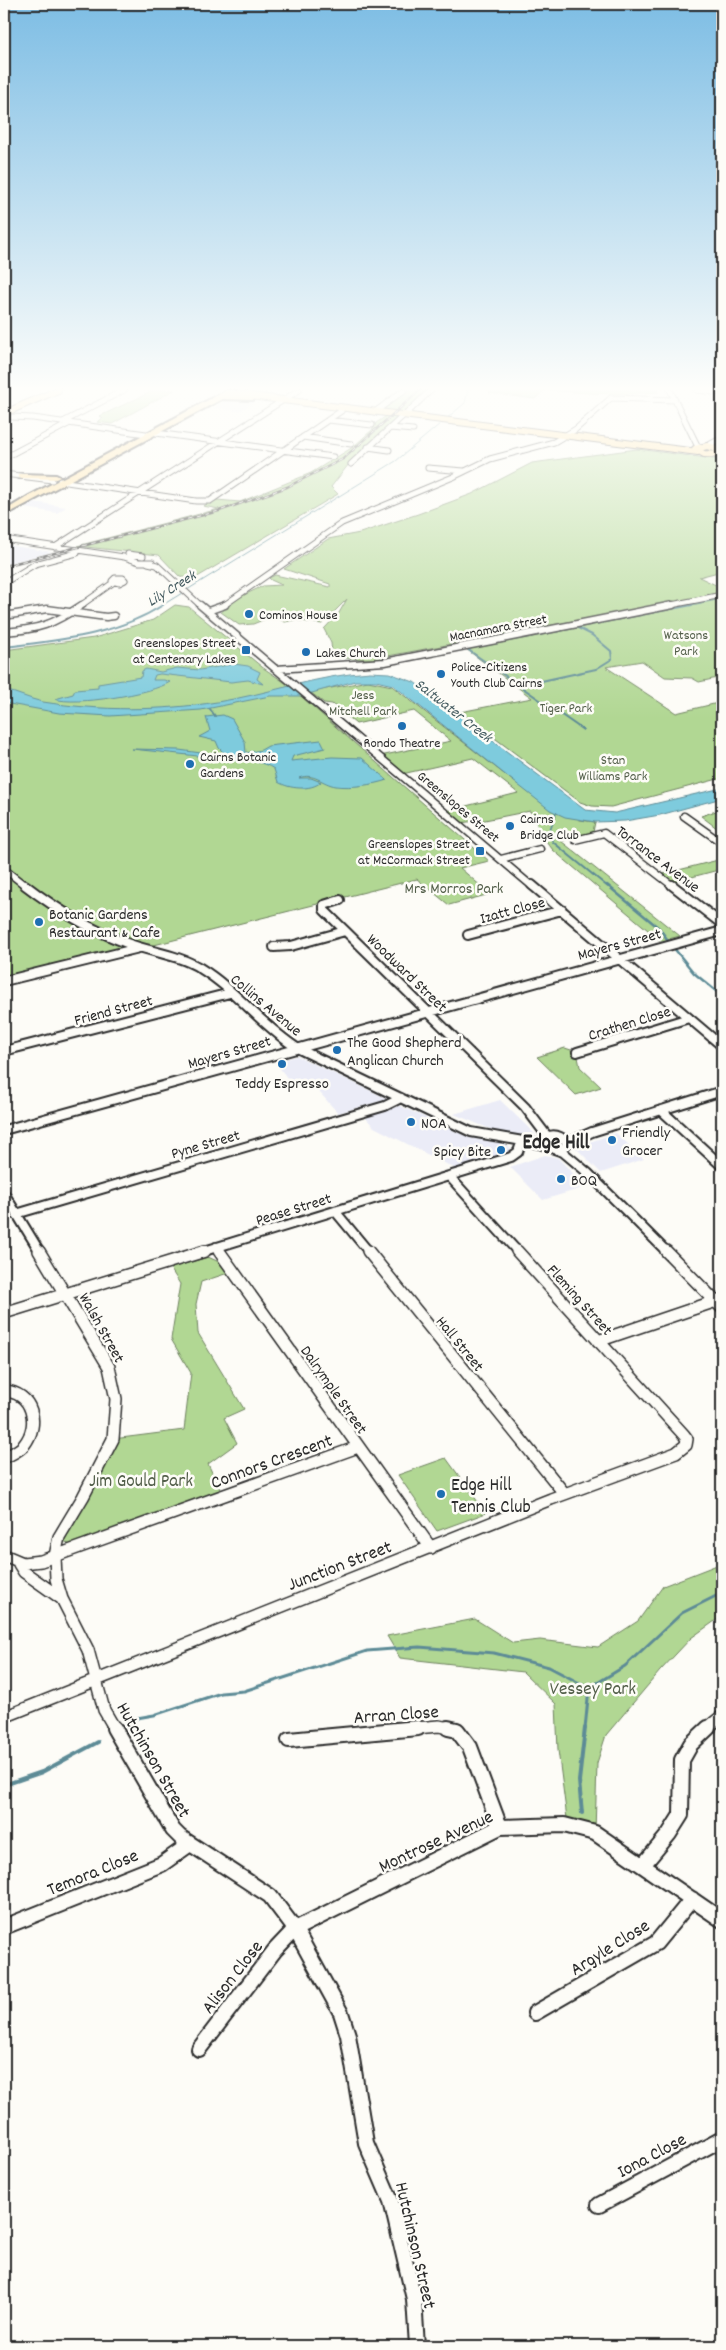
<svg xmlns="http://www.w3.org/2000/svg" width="726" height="2350" font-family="Dekko,sans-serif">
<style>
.built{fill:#ebecf7}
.green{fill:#b1d793;stroke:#6e815f}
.water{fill:#7ecbdd;stroke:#5d8b96}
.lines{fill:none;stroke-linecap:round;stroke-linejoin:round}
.stream-far4{stroke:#5d8b96;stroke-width:1}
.stream-far3{stroke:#5d8b96;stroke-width:2}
.stream-far2{stroke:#5d8b96;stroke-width:2.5}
.stream-far1{stroke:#5d8b96;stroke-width:3}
.stream{stroke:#5d8b96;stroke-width:4}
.minor-far4-casing{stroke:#2b2b2b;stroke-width:7}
.minor-far3-casing{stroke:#2b2b2b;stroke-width:9}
.minor-far2-casing{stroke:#2b2b2b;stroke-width:12}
.minor-far1-casing{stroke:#2b2b2b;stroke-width:14}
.minor-casing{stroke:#2b2b2b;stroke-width:18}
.major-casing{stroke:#2b2b2b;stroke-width:8}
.highway-casing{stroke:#2b2b2b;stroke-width:4}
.minor-far4{stroke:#fdfcf7;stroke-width:5}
.minor-far3{stroke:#fdfcf7;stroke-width:6}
.minor-far2{stroke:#fdfcf7;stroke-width:8}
.minor-far1{stroke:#fdfcf7;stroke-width:11}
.minor{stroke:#fdfcf7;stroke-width:14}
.major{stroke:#ffdd96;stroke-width:6}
.highway{fill:#ffdd96;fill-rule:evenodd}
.rail-casing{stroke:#2b2b2b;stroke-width:2.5}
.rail{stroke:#fdfcf7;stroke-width:1;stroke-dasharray:4.5;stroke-linecap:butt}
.poi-dot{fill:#1f6fb2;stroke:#fdfcf7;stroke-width:2}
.labels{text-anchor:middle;stroke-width:5;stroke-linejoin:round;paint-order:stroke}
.far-poi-label{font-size:14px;fill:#2b2b2b;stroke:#fdfcf7;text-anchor:start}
.far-street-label{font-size:14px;fill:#2b2b2b;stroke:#fdfcf7}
.far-park-label{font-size:14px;fill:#535f4a;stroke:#fdfcf7}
.far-water-label{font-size:15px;font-style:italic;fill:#445b60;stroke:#fdfcf7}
.street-label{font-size:16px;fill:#2b2b2b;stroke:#fdfcf7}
.park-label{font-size:16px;fill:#535f4a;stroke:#fdfcf7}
.poi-label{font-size:16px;fill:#2b2b2b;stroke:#fdfcf7;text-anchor:start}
.near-street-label{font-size:19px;fill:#2b2b2b;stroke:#fdfcf7}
.near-park-label{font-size:19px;fill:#535f4a;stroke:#fdfcf7}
.near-poi-label{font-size:19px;fill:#2b2b2b;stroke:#fdfcf7;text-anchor:start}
.district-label{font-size:21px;font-weight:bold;fill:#2b2b2b;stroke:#fdfcf7}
</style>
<rect width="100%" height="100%" fill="#fdfcf7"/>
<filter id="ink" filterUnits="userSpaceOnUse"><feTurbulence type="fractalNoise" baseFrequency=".02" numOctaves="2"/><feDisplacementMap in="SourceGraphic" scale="10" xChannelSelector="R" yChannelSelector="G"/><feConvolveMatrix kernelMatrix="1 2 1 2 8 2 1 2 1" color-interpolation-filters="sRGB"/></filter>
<g filter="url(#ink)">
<path class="built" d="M228,398H231L256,401L240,411L213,408Z
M34,502L66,507L57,513L25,508Z
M4,544L20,547L52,552L4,564Z
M297,1056L388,1099L338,1113L311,1083L294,1087L275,1062Z
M500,1100L536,1135L532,1138L495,1131L454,1114Z
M400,1106L470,1138L505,1144L511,1148L510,1152L456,1169L374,1127L364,1116Z
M616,1133L644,1159L601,1173L575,1147Z
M545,1155L558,1158L586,1187L543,1200L510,1167Z"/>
<path class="green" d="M155,390H174L112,424L97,422L103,418L100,416Z
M407,390H430L404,413L380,409Z
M492,390H545L535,399L489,393Z
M550,390H658L659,392C619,395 589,394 550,390Z
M388,415L400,417L352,460L331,487L338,494L194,579L180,577L159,555L77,546L219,509L203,506L217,500L240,502L311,473L353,447L373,429L376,423Z
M637,449L722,460V571L699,577L722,588V593L372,659L343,658L332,652L331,643L324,629L339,613L347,599L322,624L294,620L285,622L273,616L253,624L239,625L221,612L240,597L263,586L282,585L271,580L269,578L275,575L330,587V584L284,569L328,539L360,533L418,514L472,494L532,463Z
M722,597V677L699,682L692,678L665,677L642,661L606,667L676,713L722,702V778L611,807L592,806L580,802L460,712L532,698L466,649Z
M175,605L189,607L262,667L287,684L489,861L460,868L490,894L449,905L417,879L150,946L4,977V650L94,638L153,620Z
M368,681L392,686L513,781L580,820L595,822L593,832L561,841L680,936L661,941L553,850L539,832L536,820L530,811L485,820L459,823L446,811L518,793L473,758L402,774L380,756L451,741L414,711L356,724L332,704L324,703L310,692Z
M722,809V832L701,816Z
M722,859V869L673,882L663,874Z
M565,1048L577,1052L580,1067L601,1087L576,1095L537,1057Z
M208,1257L217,1261L228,1273L201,1282L196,1304L198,1333L244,1409L224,1418L237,1443L208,1464L223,1496L75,1549L59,1537L113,1439L184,1430L191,1373L171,1339L180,1284L170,1268Z
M446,1458L486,1513L437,1531L398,1475Z
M722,1563V1616L691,1638L660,1671L606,1735L597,1763L595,1833L568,1826L558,1750L556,1704L523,1672L400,1658L387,1636L475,1619L513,1643L540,1640L598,1647L638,1621L663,1586Z"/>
<path class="water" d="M234,664L248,666L260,672L257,679L263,684L248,680L231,682L160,674L155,675L153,680H164L170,682C152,694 74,706 55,699L73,694L75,690L98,688V684L141,677L142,671L146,669L161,672L177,668L200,670Z
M370,672L389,673L414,682L585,810L615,813L722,788V798L660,815L625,821L595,822L565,817L550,810L513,781L393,685L376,681H355L301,696H270L201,710L110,716L59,713L4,703V690C18,693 29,699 43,702C101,711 160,711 217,702C268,694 319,675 370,672Z
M223,715L232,719L245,742L246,753L261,750L268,746L321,740L325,748L293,756L291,761L332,757L362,758L387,780C372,785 351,788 336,786C322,784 314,772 299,778H311L321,782C311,791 289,789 278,782L274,769C250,753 222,767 198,756L132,749L179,750L223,756L225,754L219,748L216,741L199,737L210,731L206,717Z"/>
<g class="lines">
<path class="stream-far4" d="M161,606L396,461L465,403L468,390
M686,606L722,599"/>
<path class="stream-far3" d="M4,647C59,640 115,636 163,605
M467,649L692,605
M467,649L583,730
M519,686L596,669L612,659L611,651L592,635L578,628
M210,709L215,716
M556,813L549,833L553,842L608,887"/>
<path class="stream-far2" d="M607,885L659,928L670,943
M673,947L694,973L722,996"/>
<path class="stream-far1" d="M137,1718L154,1715L221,1693L244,1691L367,1651L419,1647L494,1653L549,1667L589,1688
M585,1729L589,1688L625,1666L682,1613L722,1593"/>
<path class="stream" d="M4,1785L42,1772L98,1742
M582,1813L579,1781L585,1728"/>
<defs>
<path id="minor-far4" d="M670,390L698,447
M697,390L722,393
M375,412L404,390
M405,415L431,390
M12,417L33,418L146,434
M328,420L372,425
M63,422L124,390
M390,428L413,430
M156,433L333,457
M303,437L351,444
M707,446L722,438
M368,447L389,450
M4,458L70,423
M351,464L403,416
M428,468L464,471
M4,474L52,480
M60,481L196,501H210L341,411
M4,539L124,557L139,562H152
M55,547L299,390
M128,554L143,556
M148,563L157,565L201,606
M115,578H123L125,580L119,583L112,581Z
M4,583L35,564L77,553
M80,606L114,582
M223,606L342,523L453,477L490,459L554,442L576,429L611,398L675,400
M666,606L722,595"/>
<path id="minor-far3" d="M200,605L533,887
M208,611L225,605
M4,616L47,609L106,617L114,616
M4,632C40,629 52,625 82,605
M276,669L385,662L673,605
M4,815V826
M684,816L722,843
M575,840L604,833L674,887
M501,859L540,849
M4,869L27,887"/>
<path id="minor-far2" d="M25,885C55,908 89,929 124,942C149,952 177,954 200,968C236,990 261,1025 297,1048L471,1132L540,1144L563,1152L588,1173L667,1252
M532,885L722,1046
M672,885L722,924
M340,900L324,905V910L525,1107L547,1136
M468,935L562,910
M274,947L291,946L345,931
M4,981L139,948
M4,1051L230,993
M577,1052L689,1018
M661,1110L722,1166
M4,1130L722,931
M544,1138C553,1133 560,1135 567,1142L565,1146
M567,1143L592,1132L722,1091
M449,1176L518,1252
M4,1193L40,1252
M335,1211L369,1252
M16,1214L385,1106L401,1098
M216,1247L220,1252
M201,1252L511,1157L518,1152L521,1143"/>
<path id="minor-far1" d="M39,1251L109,1367L116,1399L113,1439L83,1497L59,1537L55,1556L56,1579L62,1599L88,1650L104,1710L115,1729
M219,1251L431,1548
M368,1251L564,1493
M666,1251L722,1308
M4,1313L205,1251
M598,1341L722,1299
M4,1391C32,1392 41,1424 24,1445C19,1451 11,1454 4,1458
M4,1555L23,1563L41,1561L358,1447
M19,1564L24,1572L62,1599
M4,1717L551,1499L676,1453L686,1445L687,1439L684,1435L517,1251
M404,1729L439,1726L454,1729
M706,1729L722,1716"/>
<path id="minor" d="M114,1728L173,1830L180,1837L270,1896L295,1929L341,2013L348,2035L366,2143L391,2201L414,2299L417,2346
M448,1728L457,1730L470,1747L500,1827
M289,1740L418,1728
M644,1864L669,1834L681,1815L682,1760L691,1744L708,1728
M4,1927L162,1864L190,1844
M535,2013L656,1943L692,1899
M199,2049L275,1950L295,1929L500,1827L564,1825L595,1833L722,1920
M599,2205L722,2139"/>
<path id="major" d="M227,393L698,452
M7,412L58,390
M716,454L722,450L707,446L695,449L704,454L722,455"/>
<path id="highway" d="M227,390H235L228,395L253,396L256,398L253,400L222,399L4,516V511L29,496Z
M19,474L56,475L60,477L56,479L22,478H19Z"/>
</defs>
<use href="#minor-far4" class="minor-far4-casing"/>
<use href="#minor-far3" class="minor-far3-casing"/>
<use href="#minor-far2" class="minor-far2-casing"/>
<use href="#minor-far1" class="minor-far1-casing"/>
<use href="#minor" class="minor-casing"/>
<use href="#major" class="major-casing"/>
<use href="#highway" class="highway-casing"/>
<use href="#minor-far4" class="minor-far4"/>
<use href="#minor-far3" class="minor-far3"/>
<use href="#minor-far2" class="minor-far2"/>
<use href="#minor-far1" class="minor-far1"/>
<use href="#minor" class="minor"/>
<use href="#major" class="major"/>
<use href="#highway" class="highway"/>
<defs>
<path id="rail" d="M4,566L219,511L287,487L343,459L420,390"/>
</defs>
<use href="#rail" class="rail-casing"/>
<use href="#rail" class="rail"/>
</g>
</g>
<linearGradient id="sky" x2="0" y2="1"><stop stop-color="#7dbde4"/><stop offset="0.54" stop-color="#fefefb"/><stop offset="1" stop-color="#fefefb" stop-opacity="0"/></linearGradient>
<rect width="726" height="719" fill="url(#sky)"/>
<g class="poi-dot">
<circle cx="249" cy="614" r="5"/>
<rect x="241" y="645" width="10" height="10" rx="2.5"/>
<circle cx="306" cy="652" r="5"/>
<circle cx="441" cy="674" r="5"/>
<circle cx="402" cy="726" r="5"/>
<circle cx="190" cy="764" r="5"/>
<circle cx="510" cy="826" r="5"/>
<rect x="475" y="846" width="10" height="10" rx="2.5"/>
<circle cx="39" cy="922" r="5"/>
<circle cx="337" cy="1050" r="5"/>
<circle cx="282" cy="1064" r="5"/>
<circle cx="411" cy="1122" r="5"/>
<circle cx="612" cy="1140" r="5"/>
<circle cx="501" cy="1150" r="5"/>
<circle cx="561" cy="1179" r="5"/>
<circle cx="441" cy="1494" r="5"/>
</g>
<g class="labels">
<g class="far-poi-label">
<text x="259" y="619">Cominos House</text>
<text x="236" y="647" text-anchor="end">Greenslopes Street<tspan x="236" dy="16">at Centenary Lakes</tspan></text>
<text x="316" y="657">Lakes Church</text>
<text x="451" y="671">Police-Citizens<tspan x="451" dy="16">Youth Club Cairns</tspan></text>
<text x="402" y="747" text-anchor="middle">Rondo Theatre</text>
<text x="200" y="761">Cairns Botanic<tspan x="200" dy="16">Gardens</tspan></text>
<text x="520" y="823">Cairns<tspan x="520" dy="16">Bridge Club</tspan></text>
<text x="470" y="848" text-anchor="end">Greenslopes Street<tspan x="470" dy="16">at McCormack Street</tspan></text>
</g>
<g class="far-street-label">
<text transform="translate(498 627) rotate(-11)" y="5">Macnamara Street</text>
<text transform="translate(459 806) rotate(40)" y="5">Greenslopes Street</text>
</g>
<g class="far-park-label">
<text x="686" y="639">Watsons<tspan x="686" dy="16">Park</tspan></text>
<text x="363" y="699">Jess<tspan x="363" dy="16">Mitchell Park</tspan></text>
<text x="566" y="712">Tiger Park</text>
<text x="613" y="764">Stan<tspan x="613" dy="16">Williams Park</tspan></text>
</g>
<g class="far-water-label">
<text transform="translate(171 588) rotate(-32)" y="5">Lily Creek</text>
<text transform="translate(454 710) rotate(38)" y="5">Saltwater Creek</text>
</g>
<g class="street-label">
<text transform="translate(659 858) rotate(37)" y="6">Torrance Avenue</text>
<text transform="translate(512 909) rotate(-15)" y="6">Izatt Close</text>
<text transform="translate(619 943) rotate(-15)" y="6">Mayers Street</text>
<text transform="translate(408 972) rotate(44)" y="6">Woodward Street</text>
<text transform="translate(267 1004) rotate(40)" y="6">Collins Avenue</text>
<text transform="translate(113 1009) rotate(-15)" y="6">Friend Street</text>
<text transform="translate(629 1022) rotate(-17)" y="6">Crathen Close</text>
<text transform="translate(229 1051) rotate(-16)" y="6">Mayers Street</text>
<text transform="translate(205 1143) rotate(-16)" y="6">Pyne Street</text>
<text transform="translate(293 1208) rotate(-17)" y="6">Pease Street</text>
<text transform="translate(581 1299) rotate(48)" y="6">Fleming Street</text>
<text transform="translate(103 1327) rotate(61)" y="6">Walsh Street</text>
<text transform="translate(461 1343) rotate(51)" y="6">Hall Street</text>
<text transform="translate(335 1389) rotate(55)" y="6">Dalrymple Street</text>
</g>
<g class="park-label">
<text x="454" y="893">Mrs Morros Park</text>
</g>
<g class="poi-label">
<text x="49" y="919">Botanic Gardens<tspan x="49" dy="18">Restaurant &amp; Cafe</tspan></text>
<text x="347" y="1047">The Good Shepherd<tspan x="347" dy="18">Anglican Church</tspan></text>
<text x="282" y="1088" text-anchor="middle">Teddy Espresso</text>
<text x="421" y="1128">NOA</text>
<text x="622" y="1137">Friendly<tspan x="622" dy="18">Grocer</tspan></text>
<text x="491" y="1156" text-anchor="end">Spicy Bite</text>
<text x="571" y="1185">BOQ</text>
</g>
<g class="near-street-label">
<text transform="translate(271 1460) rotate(-20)" y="7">Connors Crescent</text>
<text transform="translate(339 1564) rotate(-21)" y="7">Junction Street</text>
<text transform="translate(396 1713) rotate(-4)" y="7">Arran Close</text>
<text transform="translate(155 1759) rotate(60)" y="7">Hutchinson Street</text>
<text transform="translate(435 1840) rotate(-25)" y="7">Montrose Avenue</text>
<text transform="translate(92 1871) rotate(-22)" y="7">Temora Close</text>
<text transform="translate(609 1946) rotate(-32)" y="7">Argyle Close</text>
<text transform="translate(231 1976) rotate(-52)" y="7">Alison Close</text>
<text transform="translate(651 2154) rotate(-28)" y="7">Iona Close</text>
<text transform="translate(417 2245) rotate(77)" y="7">Hutchinson Street</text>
</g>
<g class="near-park-label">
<text x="141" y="1486">Jim Gould Park</text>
<text x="593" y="1694">Vessey Park</text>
</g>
<g class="near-poi-label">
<text x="451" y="1490">Edge Hill<tspan x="451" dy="22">Tennis Club</tspan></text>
</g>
<g class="district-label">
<text x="556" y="1148">Edge Hill</text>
</g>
</g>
<rect width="726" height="2350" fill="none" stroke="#fdfcf7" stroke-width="20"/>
<rect x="10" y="10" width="706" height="2330" fill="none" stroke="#2b2b2b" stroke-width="2" filter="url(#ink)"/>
</svg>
